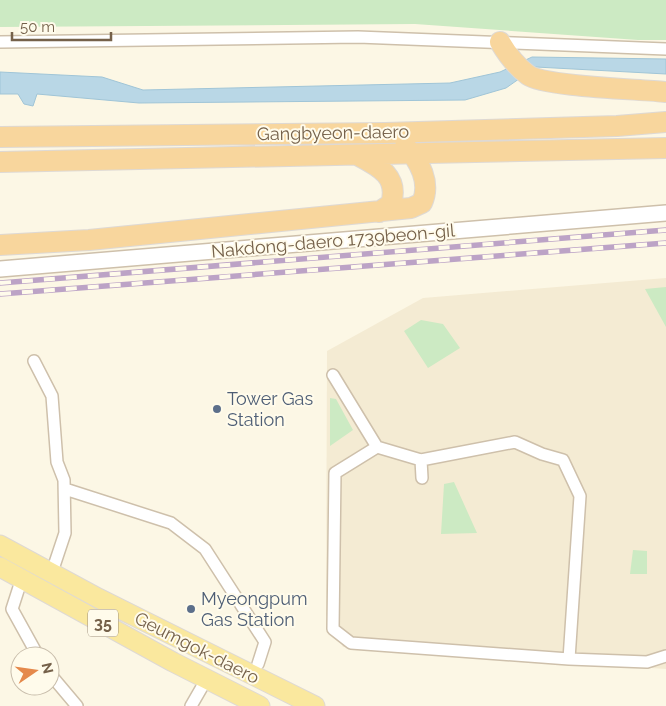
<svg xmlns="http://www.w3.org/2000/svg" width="666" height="706" font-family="Raleway,sans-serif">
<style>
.residential{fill:#f4ebd3}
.green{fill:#cceac3}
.water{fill:#b9d7e6;stroke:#a0c5d7}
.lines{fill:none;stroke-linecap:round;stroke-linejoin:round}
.minor-casing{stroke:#cec0ab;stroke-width:14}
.tertiary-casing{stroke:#cec0ab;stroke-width:18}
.primary-casing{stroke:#ded9d4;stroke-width:21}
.trunk-casing{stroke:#ded9d4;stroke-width:22}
.minor{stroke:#fff;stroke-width:11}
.tertiary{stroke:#fff;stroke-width:15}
.primary{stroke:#fae89e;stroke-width:19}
.trunk{stroke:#f8d69d;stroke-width:20}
.rail-casing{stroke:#bca3c6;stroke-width:5.5}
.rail{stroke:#fffbeb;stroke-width:4;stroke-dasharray:11;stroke-linecap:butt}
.service-dot{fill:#5c6f8a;stroke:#fffbeb;stroke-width:2}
.labels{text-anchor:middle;stroke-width:4;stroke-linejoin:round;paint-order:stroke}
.shield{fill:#fffbeb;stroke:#9e8f7a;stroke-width:1}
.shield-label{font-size:16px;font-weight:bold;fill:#75614a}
.street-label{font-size:18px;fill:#75614a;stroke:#fffbeb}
.service-label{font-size:18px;fill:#4e5e75;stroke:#fffbeb;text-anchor:start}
</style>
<rect width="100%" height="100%" fill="#fcf7e5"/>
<path class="residential" d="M666,278V669L343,647L326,615L327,351L423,298Z"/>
<path class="green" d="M0,0H666V40H638L415,24L0,27Z
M666,287V327L645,289Z
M421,320L443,324L460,348L428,368L404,331Z
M330,398L336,399L353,430L330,446Z
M454,482L477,533L441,534L444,484Z
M633,550L647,551V574H630Z"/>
<path class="water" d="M532,57L666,59V74L536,67L506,88L465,100L139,103L37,94L33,106L24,104L18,94H0V72L102,77L143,90L450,83L500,72Z"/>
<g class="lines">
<defs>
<path id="minor" d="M0,42L358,37L666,49
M34,361L52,396L57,462L64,480L65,533L52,572
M333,375L377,447
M421,460L422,478
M65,489L171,523L205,549L265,642L258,664
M22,578L12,609L38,656
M569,659L580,496L563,460L542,454L515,442L421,460L377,447L335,473L333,629L351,643L569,659L647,662L666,656
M50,674L77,706
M191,706L206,680"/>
<path id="tertiary" d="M0,269L666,213"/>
<path id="primary" d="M0,545L98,598L315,706
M0,567L173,662L260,706"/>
<path id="trunk" d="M500,42C507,54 516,66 528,75C545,87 640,89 666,92
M0,137L385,133L617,126L666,122
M359,156C380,167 399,177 391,204L379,212
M0,162L666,148
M0,245L89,240L411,208L422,203C431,183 420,161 405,146"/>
</defs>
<use href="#minor" class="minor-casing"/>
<use href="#tertiary" class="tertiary-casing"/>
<use href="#primary" class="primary-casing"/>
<use href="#trunk" class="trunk-casing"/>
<use href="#minor" class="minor"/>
<use href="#tertiary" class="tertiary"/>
<use href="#primary" class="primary"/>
<use href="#trunk" class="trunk"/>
<defs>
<path id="rail" d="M0,283L666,230
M0,294L666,243"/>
</defs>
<use href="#rail" class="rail-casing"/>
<use href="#rail" class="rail"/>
</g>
<g class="service-dot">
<circle cx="217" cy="409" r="5"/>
<circle cx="191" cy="609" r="5"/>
</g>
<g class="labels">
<rect class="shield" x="88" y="609.5" width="30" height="27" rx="4"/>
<g class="shield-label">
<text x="103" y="629">35</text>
</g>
<g class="street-label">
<text transform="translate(333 133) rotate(-1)" y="6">Gangbyeon-daero</text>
<text transform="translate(333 241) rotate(-5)" y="6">Nakdong-daero 1739beon-gil</text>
<text transform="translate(197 648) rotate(27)" y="6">Geumgok-daero</text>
</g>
<g class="service-label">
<text x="227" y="405">Tower Gas<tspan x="227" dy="21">Station</tspan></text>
<text x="201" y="605">Myeongpum<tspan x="201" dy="21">Gas Station</tspan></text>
</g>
</g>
<g transform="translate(35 671) rotate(77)"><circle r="24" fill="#fffbeb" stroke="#c8bdab"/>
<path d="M0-4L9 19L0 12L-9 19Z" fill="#e5894b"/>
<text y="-8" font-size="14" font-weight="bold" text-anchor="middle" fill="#75614a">N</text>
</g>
<path d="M12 32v8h99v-8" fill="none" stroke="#75614a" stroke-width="2.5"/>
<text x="20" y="32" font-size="15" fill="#75614a" stroke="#fffbeb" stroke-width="4" paint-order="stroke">50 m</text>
</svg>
